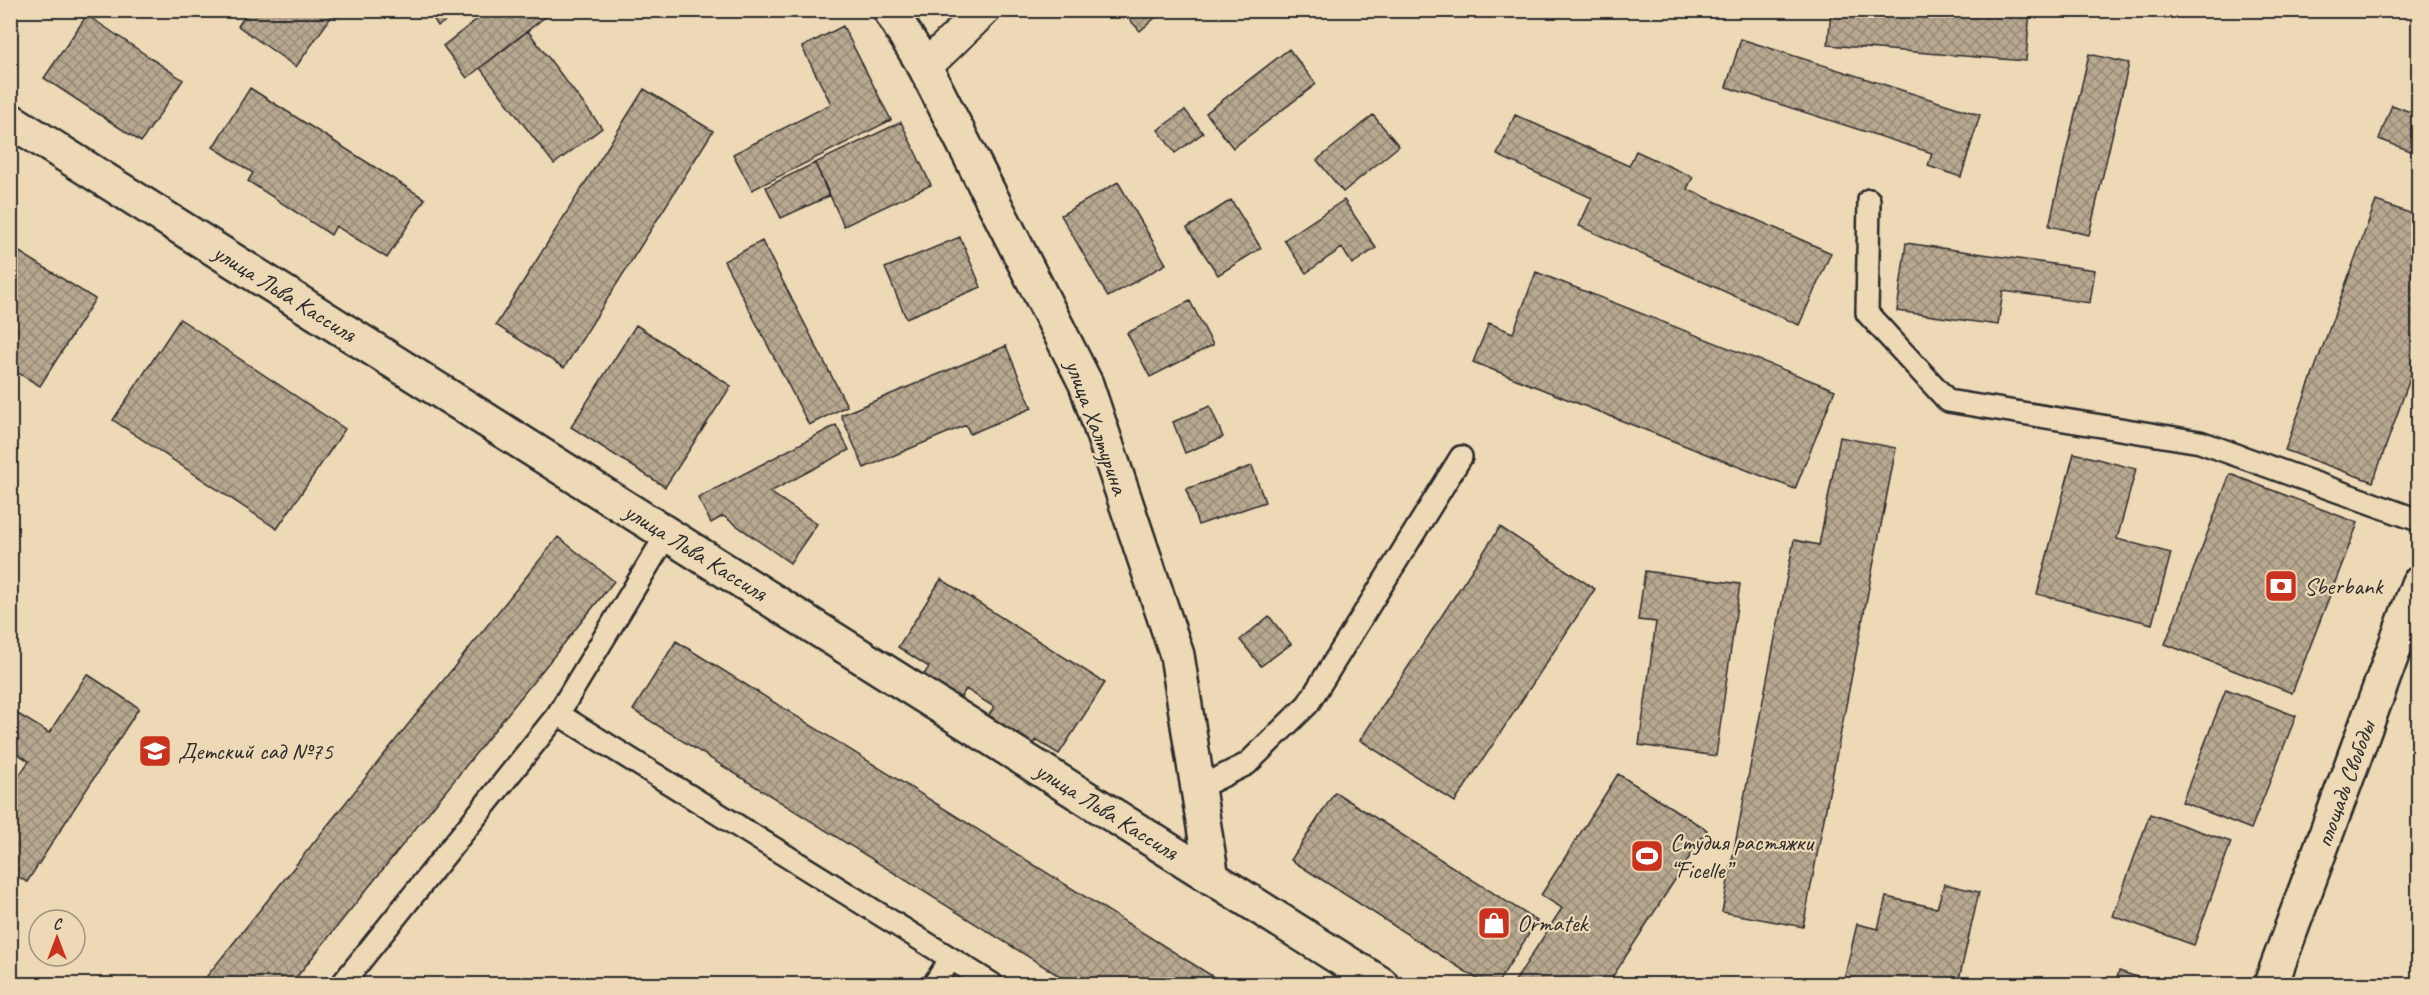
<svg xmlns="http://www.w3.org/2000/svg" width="2429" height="995" font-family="Caveat,sans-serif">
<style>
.building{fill:url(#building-cross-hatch);stroke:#2b2b2b;stroke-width:1.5}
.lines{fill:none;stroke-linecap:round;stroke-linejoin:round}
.service-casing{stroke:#2b2b2b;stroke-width:26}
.pedestrian-casing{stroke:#2b2b2b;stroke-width:36}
.minor-casing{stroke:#2b2b2b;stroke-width:38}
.secondary-casing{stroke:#2b2b2b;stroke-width:38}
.service{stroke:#eed9b7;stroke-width:21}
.pedestrian{stroke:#eed9b7;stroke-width:32}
.minor{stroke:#eed9b7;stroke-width:33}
.secondary{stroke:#eed9b7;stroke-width:33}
.labels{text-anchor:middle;stroke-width:4.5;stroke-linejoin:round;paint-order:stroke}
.street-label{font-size:24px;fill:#2b2b2b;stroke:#eed9b7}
.poi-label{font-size:24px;fill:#2b2b2b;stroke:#eed9b7;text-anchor:start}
</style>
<defs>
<pattern id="building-cross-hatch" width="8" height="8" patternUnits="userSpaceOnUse" patternTransform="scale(1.5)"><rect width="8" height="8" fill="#b8a890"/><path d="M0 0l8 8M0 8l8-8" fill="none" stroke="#968976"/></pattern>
</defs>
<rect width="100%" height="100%" fill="#eed9b7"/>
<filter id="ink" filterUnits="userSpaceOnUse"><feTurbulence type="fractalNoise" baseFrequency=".0167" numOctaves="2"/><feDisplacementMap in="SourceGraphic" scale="12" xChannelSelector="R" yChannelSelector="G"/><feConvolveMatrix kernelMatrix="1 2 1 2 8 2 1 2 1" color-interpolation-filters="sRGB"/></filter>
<g filter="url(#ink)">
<path class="building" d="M249,10H336L296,67L238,26Z
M428,10H462L438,26Z
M489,10H554L467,78L443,46Z
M1121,10H1164L1140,31Z
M1831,10H2030L2026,61L1828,45Z
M87,15L183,80L141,142L44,78Z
M843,26L891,120L752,190L733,154L831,104L802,47Z
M528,31L602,128L554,164L480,68Z
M1741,39L1980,115L1961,177L1928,166L1932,153L1726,87Z
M1289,49L1316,84L1233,148L1206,113Z
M2089,54L2129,63L2089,235L2049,226Z
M250,88L425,199L387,258L336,226L331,235L248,181L253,173L213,147Z
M644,89L713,131L564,368L496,325Z
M2392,105L2418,115V154L2379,139Z
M1185,110L1203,133L1175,153L1158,130Z
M1373,115L1399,146L1343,192L1317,160Z
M1515,115L1629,166L1636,151L1693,177L1687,189L1831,253L1799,325L1579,226L1592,198L1497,155Z
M901,122L931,185L844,226L815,163Z
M815,163L829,196L781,218L766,187Z
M1118,182L1166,264L1108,297L1061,215Z
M1231,200L1261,248L1218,275L1187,228Z
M1344,200L1376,248L1352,264L1342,248L1306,273L1284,240Z
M2376,201L2418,216V356L2373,482L2285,450Z
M960,237L981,287L906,318L885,268Z
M762,241L847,406L809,425L724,261Z
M1906,243L2095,270L2090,303L2003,291L1998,325L1897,311Z
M10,246L95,299L40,386L10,368Z
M1536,272L1835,390L1795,489L1473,362L1489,323L1513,333Z
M1190,301L1213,345L1150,377L1127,333Z
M180,319L345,429L277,529L113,420Z
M636,325L731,386L665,487L571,427Z
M1006,346L1032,408L970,434L966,425L864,468L841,415Z
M1210,406L1223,437L1185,453L1173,422Z
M836,425L849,450L770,492L817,524L790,563L723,516L711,523L698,498Z
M1840,437L1896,448L1803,927L1722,912L1794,540L1819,545Z
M2074,453L2136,469L2117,539L2171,553L2152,624L2037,594Z
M1252,466L1265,502L1198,525L1186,489Z
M2230,474L2358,523L2292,693L2165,644Z
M1500,527L1595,589L1455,802L1360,740Z
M558,537L614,581L291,984H207L203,981Z
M1645,571L1740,584L1716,756L1639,745L1656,622L1638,620Z
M941,579L1105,683L1059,754L1036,740L1031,748L986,719L994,707L966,689L958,702L921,679L929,667L898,647Z
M1269,616L1291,644L1261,666L1240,640Z
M676,641L1225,984H1072L633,710Z
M87,674L139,708L27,882L10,872V789L29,761L10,749V709L49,733Z
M2226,689L2296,716L2251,829L2182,802Z
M1618,774L1707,830L1608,984H1513L1562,908L1541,895Z
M1335,792L1537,921L1497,984H1485L1291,860Z
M2150,814L2231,842L2194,945L2113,916Z
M1944,884L1979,892L1958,984H1843L1857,924L1878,929L1886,897L1937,908Z
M2119,971L2158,984H2115Z"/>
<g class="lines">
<defs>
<path id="service" d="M1869,200L1867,313L1948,401L2200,442L2418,520
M667,534L558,714L992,984
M1198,788L1247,764L1308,704L1461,457
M342,984L558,714
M934,984L950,960"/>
<path id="pedestrian" d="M925,67L984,10"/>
<path id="minor" d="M890,10L925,67L1086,384L1177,655L1212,878
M10,120L1381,984"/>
<path id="secondary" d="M2271,984L2418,584"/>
</defs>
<use href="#service" class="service-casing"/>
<use href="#pedestrian" class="pedestrian-casing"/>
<use href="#minor" class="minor-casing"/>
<use href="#secondary" class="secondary-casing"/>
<use href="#service" class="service"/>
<use href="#pedestrian" class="pedestrian"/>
<use href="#minor" class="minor"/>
<use href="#secondary" class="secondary"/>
</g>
</g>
<defs>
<symbol id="bank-square" viewBox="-11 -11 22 22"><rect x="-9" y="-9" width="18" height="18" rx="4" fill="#c8321e" stroke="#eed9b7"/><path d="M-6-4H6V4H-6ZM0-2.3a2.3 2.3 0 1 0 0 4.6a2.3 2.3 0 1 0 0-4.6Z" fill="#fff"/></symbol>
<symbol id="school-square" viewBox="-11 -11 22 22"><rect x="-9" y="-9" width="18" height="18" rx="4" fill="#c8321e" stroke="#eed9b7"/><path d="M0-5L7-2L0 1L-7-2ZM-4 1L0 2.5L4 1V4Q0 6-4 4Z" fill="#fff"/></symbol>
<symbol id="stadium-square" viewBox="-11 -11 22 22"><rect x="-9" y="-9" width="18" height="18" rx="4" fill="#c8321e" stroke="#eed9b7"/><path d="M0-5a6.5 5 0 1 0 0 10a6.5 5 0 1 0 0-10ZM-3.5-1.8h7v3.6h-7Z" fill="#fff"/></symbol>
<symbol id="shop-square" viewBox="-11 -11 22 22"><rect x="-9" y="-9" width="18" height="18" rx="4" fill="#c8321e" stroke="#eed9b7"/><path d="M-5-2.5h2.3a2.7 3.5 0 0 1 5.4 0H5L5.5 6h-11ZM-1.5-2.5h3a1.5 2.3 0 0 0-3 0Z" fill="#fff"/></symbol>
</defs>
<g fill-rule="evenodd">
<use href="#bank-square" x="2262" y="567" width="38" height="38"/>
<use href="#school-square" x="136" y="732" width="38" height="38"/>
<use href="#stadium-square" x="1628" y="837" width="38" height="38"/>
<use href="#shop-square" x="1475" y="904" width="38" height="38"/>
</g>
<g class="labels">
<g class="street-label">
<text transform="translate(285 293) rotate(32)" y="8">улица Льва Кассиля</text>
<text transform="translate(1097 427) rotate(70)" y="8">улица Халтурина</text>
<text transform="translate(696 552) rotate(32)" y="8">улица Льва Кассиля</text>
<text transform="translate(2345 784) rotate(-70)" y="8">площадь Свободы</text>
<text transform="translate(1107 811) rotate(32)" y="8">улица Льва Кассиля</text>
</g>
<g class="poi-label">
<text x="2304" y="594">Sberbank</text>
<text x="178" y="759">Детский сад №75</text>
<text x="1670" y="850">Студия растяжки<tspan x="1670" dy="28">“Ficelle”</tspan></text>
<text x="1517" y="931">Ormatek</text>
</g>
</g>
<rect width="2429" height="995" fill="none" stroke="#eed9b7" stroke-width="36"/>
<rect x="18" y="18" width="2393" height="959" fill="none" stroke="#2b2b2b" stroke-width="2" filter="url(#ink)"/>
<g transform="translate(57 938)"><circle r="28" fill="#eed9b7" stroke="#a0937f" stroke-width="1.5"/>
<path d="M0-4.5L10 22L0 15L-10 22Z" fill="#c8321e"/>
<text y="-9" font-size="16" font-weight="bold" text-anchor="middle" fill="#2b2b2b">С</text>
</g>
</svg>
